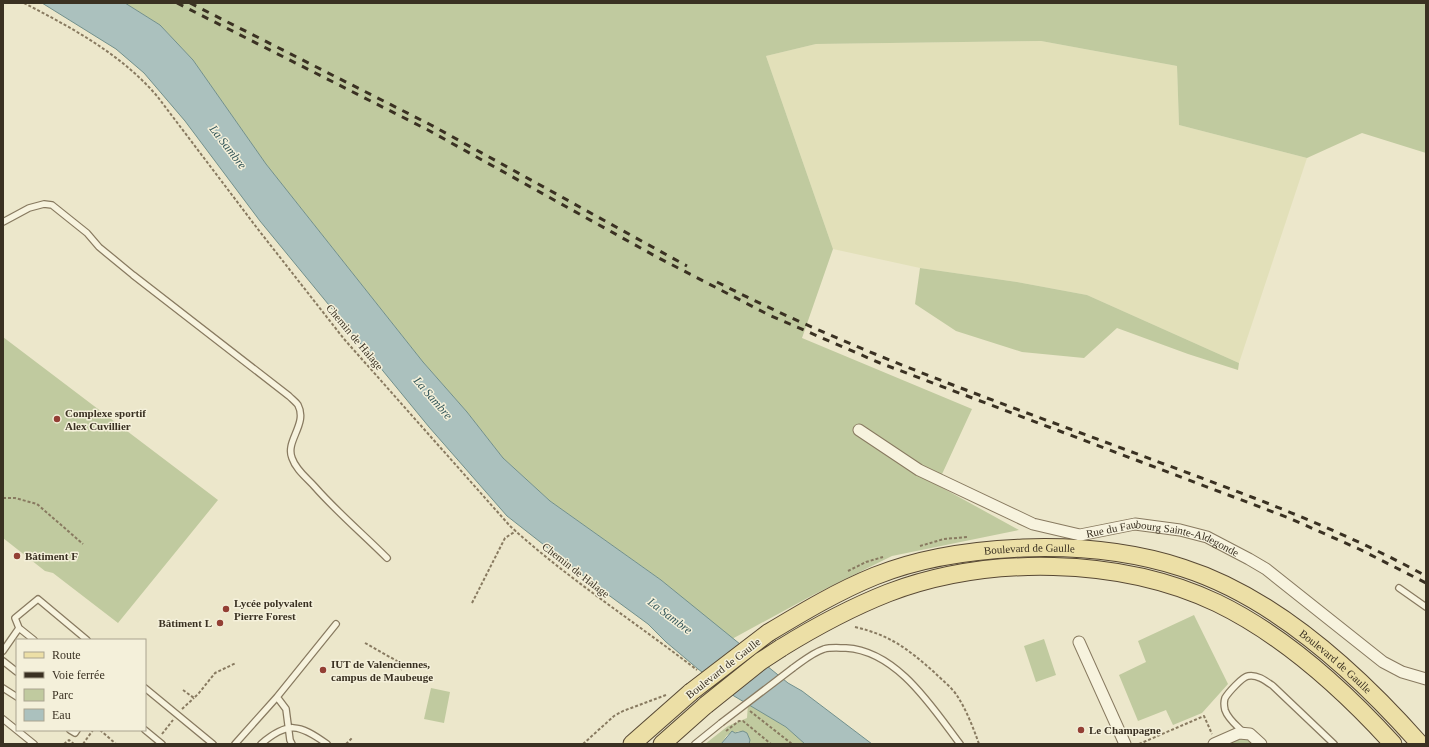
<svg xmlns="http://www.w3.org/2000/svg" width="1429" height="747" font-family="Georgia,serif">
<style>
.farmland{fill:#e2e0b9}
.green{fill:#c0ca9f}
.water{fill:#abc1be;stroke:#72908c}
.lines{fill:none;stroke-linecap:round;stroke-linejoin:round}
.service-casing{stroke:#887a60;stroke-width:8}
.minor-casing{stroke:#887a60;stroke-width:13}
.primary-casing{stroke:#574833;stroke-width:19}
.path{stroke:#887a60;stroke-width:2;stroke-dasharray:3 2;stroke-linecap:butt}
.service{stroke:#f7f3de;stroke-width:5.5}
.minor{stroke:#f7f3de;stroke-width:11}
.primary{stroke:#ecdfa6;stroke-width:17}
.rail{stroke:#3a3122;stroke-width:3;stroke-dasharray:7 7;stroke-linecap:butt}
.service-bridge-casing{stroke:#887a60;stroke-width:8;stroke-linecap:butt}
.primary-bridge-casing{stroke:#574833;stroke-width:19;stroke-linecap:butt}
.service-bridge{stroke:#f7f3de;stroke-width:5.5}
.primary-bridge{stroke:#ecdfa6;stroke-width:17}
.poi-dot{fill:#933f34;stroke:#f4f0da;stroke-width:1.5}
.labels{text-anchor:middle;stroke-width:3;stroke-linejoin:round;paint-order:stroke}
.street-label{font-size:11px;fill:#3a3122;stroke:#f4f0da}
.poi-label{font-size:11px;font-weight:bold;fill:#3a3122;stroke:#f4f0da;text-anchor:start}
.water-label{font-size:12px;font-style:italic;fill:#335659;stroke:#f4f0da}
</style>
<rect width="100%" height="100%" fill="#ece7cb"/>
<path class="farmland" d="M1041,41L1177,66L1179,125L1307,158L1239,363L1087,295L1017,282L920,268L833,249L766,56L816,44Z"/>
<path class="green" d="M125,3H1426V153L1362,133L1307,158L1179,125L1177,66L1041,41L816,44L766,56L833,249L802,338L972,409L937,485L1019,530L892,556L813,595L732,639L661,580L550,501L503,458L467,412L423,362L266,164L193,60L160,25Z
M920,268L1017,282L1087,295L1239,363L1238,370L1188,354L1117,328L1084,358L1022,352L956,331L915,304Z
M3,337L218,500L118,623L53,573L45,571L3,538Z
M1194,615L1228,684L1202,713L1173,725L1166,710L1138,721L1119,675L1146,662L1138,641Z
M1044,639L1056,675L1036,682L1024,646Z
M431,688L450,692L444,723L424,719Z
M748,704L786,727L805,744H749L750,740L747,733L739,731L727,735L721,744H705L728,726L747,718Z
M1244,738L1250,741L1253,744H1226Z"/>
<path class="water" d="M42,3H125L160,25L193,60L266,164L423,362L467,412L503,458L550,501L661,580L788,683L802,691L872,744H805L786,727L734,696L698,669L666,642L648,624L599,588L507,516L429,427L260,221L185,121L144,73L116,49Z
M732,731L735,733L743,731L747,733L750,740L749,744H721Z"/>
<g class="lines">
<defs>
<path id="service" d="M3,222L29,208L44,204L52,205L87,233L99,247L133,275L289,396C292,399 296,402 298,405C308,424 285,441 292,458C296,470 307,478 315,487C337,512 363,534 387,558
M1399,588L1426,607
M34,640L19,628L15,618L38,599L87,640
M3,651L19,628
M3,661L17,672
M793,668C803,661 812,653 824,649C831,647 839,648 846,648C897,651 932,707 960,744
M3,688L17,697
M145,688L213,744
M277,697L286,709L290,740L292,744
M3,719L34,744
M70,730L75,733L77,730
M145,730L162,744
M1243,732C1236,725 1228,719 1225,710C1224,706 1224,701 1225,698C1228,693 1242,677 1248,676C1257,674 1266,681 1273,686L1334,744
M235,744L277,697L336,624
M261,744C288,721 299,724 327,744
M695,744L721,723"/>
<g id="minor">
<path id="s1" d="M859,430L919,470L1033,524L1080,535L1135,524L1180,530L1207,537L1249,559L1266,569L1383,662L1402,672L1426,679"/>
<path d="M1079,642L1125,744"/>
<path d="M1214,744L1239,733L1250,734L1261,744"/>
</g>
<g id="primary">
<path id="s2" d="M768,633C803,612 838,591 875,576C922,557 973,550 1023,548C1077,546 1131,551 1183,568C1274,597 1358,674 1420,744"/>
<path d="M781,648C815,627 850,608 888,593C988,555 1120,557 1217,603C1285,636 1343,689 1393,744"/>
<path d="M632,744L691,692"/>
<path d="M662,744L706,705"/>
</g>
</defs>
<use href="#service" class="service-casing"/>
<use href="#minor" class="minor-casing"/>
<use href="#primary" class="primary-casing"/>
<path class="path" d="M24,3C72,28 121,54 157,96L257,228L344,339L510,526C568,579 635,622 697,670
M3,498H15L37,504L83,544
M920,546L944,539L968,537
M848,571L866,562L883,557
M472,603L505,538L516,531
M855,627C890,635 908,649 934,672C941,679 950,686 956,694C966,709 973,727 979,744
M365,643L404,665L401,670
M183,690L194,698L199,693L215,673L236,663
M182,709L194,698
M750,711L792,744
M100,730L116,744
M726,731L739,721H743L771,744
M162,734L173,720
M64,744L69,740L74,744
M83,744L93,730
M346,744L353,737
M583,744L614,716L623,711L666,695
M1139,744L1204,716L1212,734"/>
<use href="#service" class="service"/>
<use href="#minor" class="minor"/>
<use href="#primary" class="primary"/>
<path class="rail" d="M177,3L428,130L655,256L769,315L880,363L1289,518L1359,549L1426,583
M190,3L431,125L687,266
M717,282C860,355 1013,407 1164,464C1253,497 1342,530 1426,576"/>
<defs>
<path id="service-bridge" d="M721,723L793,668"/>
<path id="primary-bridge" d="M691,692L768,633
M706,705L761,661L781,648"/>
</defs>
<use href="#service-bridge" class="service-bridge-casing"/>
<use href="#primary-bridge" class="primary-bridge-casing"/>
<use href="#service-bridge" class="service-bridge"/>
<use href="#primary-bridge" class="primary-bridge"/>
</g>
<g class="poi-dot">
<circle cx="57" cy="419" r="4"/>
<circle cx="17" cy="556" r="4"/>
<circle cx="226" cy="609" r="4"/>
<circle cx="220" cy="623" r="4"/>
<circle cx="323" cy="670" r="4"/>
<circle cx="1081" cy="730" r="4"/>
</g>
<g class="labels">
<g class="street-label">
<text transform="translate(355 337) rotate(50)" y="4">Chemin de Halage</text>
<text dy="4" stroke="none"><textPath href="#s1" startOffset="332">Rue du Faubourg Sainte-Aldegonde</textPath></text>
<text dy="4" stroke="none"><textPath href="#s2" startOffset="279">Boulevard de Gaulle</textPath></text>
<text transform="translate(576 570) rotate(38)" y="4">Chemin de Halage</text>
<text dy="4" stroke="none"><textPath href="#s2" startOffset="615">Boulevard de Gaulle</textPath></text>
<text transform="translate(723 668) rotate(-38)" y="4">Boulevard de Gaulle</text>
</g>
<g class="poi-label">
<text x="65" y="417">Complexe sportif<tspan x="65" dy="13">Alex Cuvillier</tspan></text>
<text x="25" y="560">Bâtiment F</text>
<text x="234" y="607">Lycée polyvalent<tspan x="234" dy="13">Pierre Forest</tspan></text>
<text x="212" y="627" text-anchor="end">Bâtiment L</text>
<text x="331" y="668">IUT de Valenciennes,<tspan x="331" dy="13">campus de Maubeuge</tspan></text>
<text x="1089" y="734">Le Champagne</text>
</g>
<g class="water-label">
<text transform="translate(228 147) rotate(52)" y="4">La Sambre</text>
<text transform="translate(433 398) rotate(49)" y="4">La Sambre</text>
<text transform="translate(670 616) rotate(37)" y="4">La Sambre</text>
</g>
</g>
<rect width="1429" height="747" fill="none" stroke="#3a3122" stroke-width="8"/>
<rect x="16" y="639" width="130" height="92" fill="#f4f0da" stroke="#aaa490"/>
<rect x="24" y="652" width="20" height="6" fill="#ecdfa6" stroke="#aaa490"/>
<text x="52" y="659" font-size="12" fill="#3a3122">Route</text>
<rect x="24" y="672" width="20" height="6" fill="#3a3122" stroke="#aaa490"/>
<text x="52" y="679" font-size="12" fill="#3a3122">Voie ferrée</text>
<rect x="24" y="689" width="20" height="12" fill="#c0ca9f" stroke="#aaa490"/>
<text x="52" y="699" font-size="12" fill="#3a3122">Parc</text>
<rect x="24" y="709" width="20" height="12" fill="#abc1be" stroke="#aaa490"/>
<text x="52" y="719" font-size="12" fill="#3a3122">Eau</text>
</svg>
